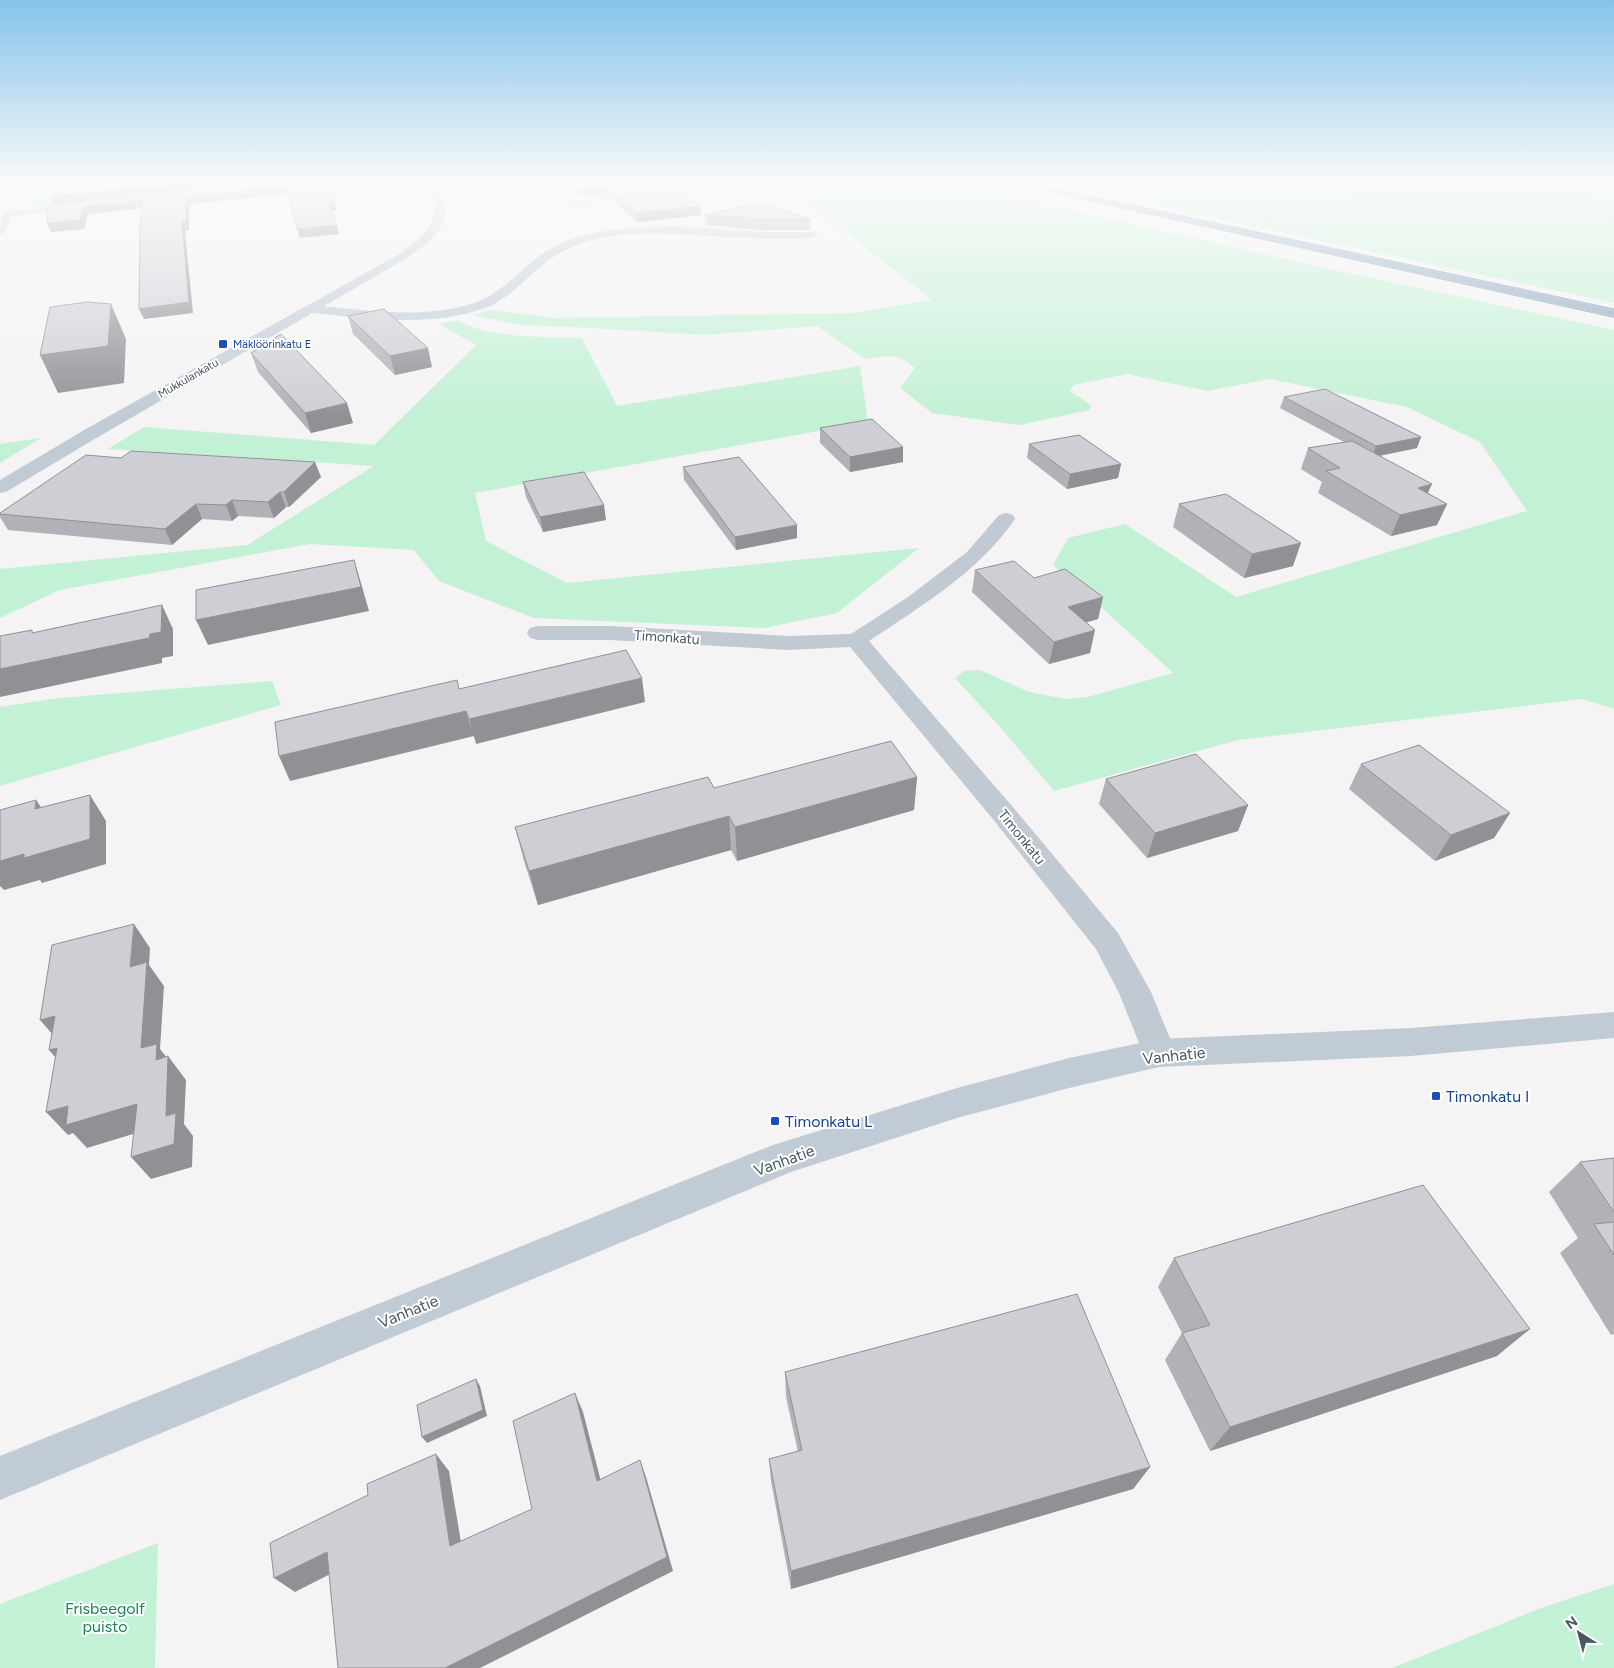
<svg xmlns="http://www.w3.org/2000/svg" width="1614" height="1668" font-family="Figtree,sans-serif">
<style>
.green{fill:#c3f1d5}
.water{fill:#90daee}
.lines{fill:none;stroke-linecap:round;stroke-linejoin:round}
.highway-casing{stroke:#7690ad;stroke-width:1}
.street{fill:#c1cad2;fill-rule:evenodd}
.secondary{fill:#c1cbd6;fill-rule:evenodd}
.highway{fill:#8ba5c1;fill-rule:evenodd}
.wall{fill:#b0b2b7}
.shaded-wall{fill:#909195}
.building{fill:#cdcfd5;stroke:#909195}
.transit-dot{fill:#1a4fb4;stroke:#fff;stroke-width:2}
.labels{text-anchor:middle;stroke-width:4;stroke-linejoin:round;paint-order:stroke}
.far-transit-label{font-size:11px;fill:#164399;stroke:#fff;text-anchor:start}
.far-street-label{font-size:11px;fill:#4a5661;stroke:#fff}
.street-label{font-size:14px;fill:#4a5661;stroke:#fff}
.near-street-label{font-size:16px;fill:#4a5661;stroke:#fff}
.near-transit-label{font-size:16px;fill:#164399;stroke:#fff;text-anchor:start}
.near-park-label{font-size:16px;fill:#17864f;stroke:#fff}
</style>
<rect width="100%" height="100%" fill="#f5f3f3"/>
<path class="green" d="M0,183H28L25,187L36,193L67,198L248,183V185L239,189L41,207L31,204L0,200Z
M694,183H950L1339,271L1614,330V709L1582,699L1238,740L1054,791L1001,728L955,678L964,671L980,670L1029,692L1066,699L1088,697L1173,673L1076,584L1053,565L1068,538L1125,524L1236,597L1527,511L1480,442L1407,407L1270,379L1207,391L1127,374L1074,385L1070,391L1091,405L1089,410L1020,425L932,413L900,388L915,368C896,352 888,356 865,359L817,326L702,335L594,328L519,325L473,315L490,310L555,318L851,313L932,300L814,207L785,197L703,194L566,209L559,203L697,186Z
M1050,183L1182,184L1411,206H1510L1614,195V303Z
M457,320C493,340 541,336 582,338L617,406L860,366L868,422L475,493L486,541L567,583L919,548L837,613L764,628L534,618L439,581L414,550L310,544L60,590L0,618V569L247,545L374,466L108,449L144,427L374,445L476,345L439,324Z
M41,438L0,463V444Z
M272,681L281,705L0,786V707L59,698Z
M158,1543L155,1668H0V1604Z
M1614,1584V1668H1392L1541,1608Z"/>
<path class="water" d="M1213,183H1614V193L1514,204L1413,203Z"/>
<g class="lines">
<defs>
<path id="highway" d="M1010,183H1031L1614,309V317Z"/>
</defs>
<use href="#highway" class="highway-casing"/>
<path class="street" d="M84,203L89,206L88,208L13,216L11,217L4,233L0,234C0,225 0,215 7,211Z
M682,227L760,232H812L818,235C809,244 709,235 690,235C644,232 587,231 548,261C527,276 510,299 485,308C429,328 369,318 312,313L305,309L312,305C365,310 423,320 474,303C500,294 518,272 539,256C578,227 635,227 682,227Z
M1006,513L1013,515L1015,519C979,572 921,606 869,641L1012,806L1118,933L1151,992L1176,1053L1171,1063L1159,1067L1147,1063L1119,993L1096,949L992,818L850,647L789,650L610,640H538L530,638L527,633L530,628L538,626H610L789,636L851,634L908,597L967,552L999,515Z"/>
<path class="secondary" d="M426,183H436C457,221 439,235 409,257L98,437L6,492L0,493V480L86,429L401,253C429,231 445,219 426,183Z
M1614,1012V1038L1411,1056L1159,1067L1069,1088L957,1118L791,1172L0,1500V1456L773,1145L957,1088L1069,1058L1159,1039L1411,1028Z"/>
<use href="#highway" class="highway"/>
</g>
<path class="wall" d="M497,183H666L701,215L637,222L606,194L583,197L571,189L561,190L555,186L502,191Z
M705,215L810,219V230H760L706,225Z
M348,316L432,367L395,375L353,334Z
M251,353L353,423L311,433L258,372Z
M1284,397L1417,448L1380,456L1428,493L1447,504L1437,525L1391,536L1318,493L1322,482L1301,469L1308,448L1344,442L1280,408Z
M820,428L903,447V462L850,472L820,443Z
M1029,444L1121,464L1118,478L1067,489L1027,458Z
M683,467L797,538L736,550L684,480Z
M321,477L289,507H286L274,518L238,516L232,521L202,519L172,545L8,530L0,517V513Z
M523,482L606,520L543,532L526,497Z
M1179,504L1293,566L1244,578L1173,527Z
M975,570L1103,597L1098,619L1086,622L1090,653L1049,664L972,592Z
M1361,764L1510,813L1494,838L1435,861L1349,789Z
M917,777L914,810L737,861L731,850L538,905L524,861L515,827L714,788Z
M1106,779L1248,805L1238,831L1147,858L1099,804Z
M1614,1158V1334L1611,1335L1560,1253L1578,1238L1549,1192L1580,1162Z
M1174,1258L1497,1356L1210,1451L1165,1360L1182,1333L1158,1287Z
M785,1372L1150,1467L1133,1489L791,1589L771,1481L769,1459L798,1452L786,1397Z"/>
<path class="shaded-wall" d="M184,183H257L53,204L50,196Z
M501,183H555V186L502,191Z
M560,183H570L571,189L561,190Z
M605,185L606,194L583,197L581,188Z
M286,186L288,194L189,204V230L185,231L193,313L144,319L139,309L186,196Z
M143,200L146,208L88,214L84,229L51,232L47,223L84,206Z
M335,202L337,210L331,211L329,203Z
M700,206L701,215L637,222V213Z
M337,225L339,234L300,238L297,229Z
M111,304L126,339L124,383L58,393L40,355Z
M428,348L432,367L395,375L390,356Z
M347,403L353,423L311,433L305,413Z
M1421,437L1417,448L1372,457L1376,446Z
M903,447V462L850,472V457Z
M315,462L321,477L289,507L284,492Z
M1121,464L1118,478L1067,489L1070,474Z
M1432,484L1422,506L1418,488Z
M280,492L286,507L274,518L268,502Z
M232,500L238,516L232,521L226,505Z
M196,504L202,519L172,545L165,529Z
M1447,504L1437,525L1391,536L1400,515Z
M604,505L606,520L543,532L540,517Z
M797,525V538L736,550L735,537Z
M1301,543L1293,566L1244,578L1252,554Z
M354,560L361,583L369,611L208,645L196,620Z
M1103,597L1098,619L1064,629L1068,607Z
M162,605L173,629V656L162,658V663L0,697V669L150,634Z
M1095,630L1090,653L1049,664L1054,642Z
M642,678L645,702L476,744L469,719Z
M466,711L474,736L290,781L279,756Z
M917,777L914,810L737,861L735,827Z
M90,795L106,821V864L42,883L40,880L4,890L0,886V861Z
M36,800L54,826L35,809Z
M1248,805L1238,831L1147,858L1155,833Z
M1510,813L1494,838L1435,861L1451,835Z
M729,816L731,850L538,905L529,871Z
M134,924L150,948L149,965L164,986L160,1049L168,1059V1056L186,1080L184,1124L193,1136L192,1167L151,1179L131,1157L166,1116L141,1048L130,967Z
M55,1016L60,1043L40,1020Z
M57,1048L70,1074L49,1050Z
M137,1104L156,1127L87,1148L73,1133L68,1135L46,1112L68,1106Z
M1530,1329L1497,1356L1210,1451L1230,1427Z
M476,1379L480,1386L487,1416L427,1443L422,1437Z
M575,1393L583,1412L605,1497L597,1481Z
M436,1454L449,1471L464,1560L450,1546Z
M640,1460L646,1477L673,1571L480,1668H445Z
M1150,1467L1133,1489L791,1589V1571Z
M327,1552L346,1566L295,1592L274,1578Z"/>
<path class="building" d="M51,183H184L50,196Z
M276,183H328L335,202L329,203L337,225L297,229L286,186L186,196V221L182,222L189,302L139,309L140,228L143,200L84,206L80,220L47,223L48,205Z
M575,183H666L700,206L637,213L605,185L581,188Z
M761,203L810,219H760L705,215Z
M88,302L111,304L108,346L40,355L50,307Z
M384,309L428,348L390,356L348,316Z
M281,334L347,403L305,413L251,353Z
M1325,389L1421,437L1376,446L1284,397Z
M872,419L903,447L850,457L820,428Z
M1079,435L1121,464L1070,474L1029,444Z
M1352,441L1432,484L1418,488L1447,504L1400,515L1326,471L1340,468L1308,448Z
M131,451L315,462L284,492H280L268,502L232,500L226,505L196,504L165,529L0,514V513L86,455L121,458Z
M739,457L797,525L735,537L683,467Z
M584,472L604,505L540,517L523,482Z
M1226,494L1301,543L1252,554L1179,504Z
M354,560L361,587L196,620V590Z
M1014,561L1034,578L1065,569L1103,597L1068,607L1095,630L1054,642L975,570Z
M162,605L161,632L150,634L149,638L0,669V636L32,630V633Z
M626,650L642,678L469,719L466,711L279,756L275,722L457,680L459,689Z
M891,741L917,777L735,827L729,816L529,871L515,827L708,777L714,788Z
M1419,745L1510,813L1451,835L1361,764Z
M1196,754L1248,805L1155,833L1106,779Z
M90,795V839L24,858V854L0,861V810L36,800L35,809Z
M134,924L130,967L147,962L141,1048L157,1044L156,1060L168,1056L166,1116L176,1113L174,1144L131,1157L137,1104L66,1125L68,1106L46,1112L57,1048L49,1050L55,1016L40,1020L52,945Z
M1614,1158V1212L1580,1162Z
M1423,1185L1530,1329L1230,1427L1182,1333L1210,1325L1174,1258Z
M1614,1222V1255L1594,1224Z
M1077,1294L1150,1467L791,1571L769,1459L802,1450L785,1372Z
M476,1379L483,1410L422,1437L417,1405Z
M575,1393L597,1481L640,1460L667,1557L445,1668H338L327,1552L274,1578L270,1543L368,1495L367,1484L436,1454L450,1546L532,1509L513,1421Z"/>
<linearGradient id="sky" x2="0" y2="1"><stop stop-color="#85c3ea"/><stop offset="0.44" stop-color="#fafafa"/><stop offset="1" stop-color="#fafafa" stop-opacity="0"/></linearGradient>
<rect width="1614" height="417" fill="url(#sky)"/>
<g class="transit-dot">
<rect x="218" y="339" width="10" height="10" rx="2.5"/>
<rect x="1431" y="1091" width="10" height="10" rx="2.5"/>
<rect x="770" y="1116" width="10" height="10" rx="2.5"/>
</g>
<g class="labels">
<g class="far-transit-label">
<text x="233" y="348">Mäklöörinkatu E</text>
</g>
<g class="far-street-label">
<text transform="translate(188 378) rotate(-30)" y="4">Mukkulankatu</text>
</g>
<g class="street-label">
<text transform="translate(667 637) rotate(4)" y="5">Timonkatu</text>
<text transform="translate(1022 837) rotate(51)" y="5">Timonkatu</text>
</g>
<g class="near-street-label">
<text transform="translate(1174 1055) rotate(-6)" y="6">Vanhatie</text>
<text transform="translate(784 1160) rotate(-20)" y="6">Vanhatie</text>
<text transform="translate(408 1311) rotate(-22)" y="6">Vanhatie</text>
</g>
<g class="near-transit-label">
<text x="1446" y="1102">Timonkatu I</text>
<text x="785" y="1127">Timonkatu L</text>
</g>
<g class="near-park-label">
<text x="105" y="1614">Frisbeegolf<tspan x="105" dy="18">puisto</tspan></text>
</g>
</g>
<g transform="translate(1579 1633) rotate(324)" stroke="#ffffff" stroke-width="4" paint-order="stroke">
<path d="M0-4L9 19L0 12L-9 19Z" fill="#4a5661"/>
<text y="-8" font-size="14" font-weight="bold" text-anchor="middle" fill="#4a5661">N</text>
</g>
</svg>
